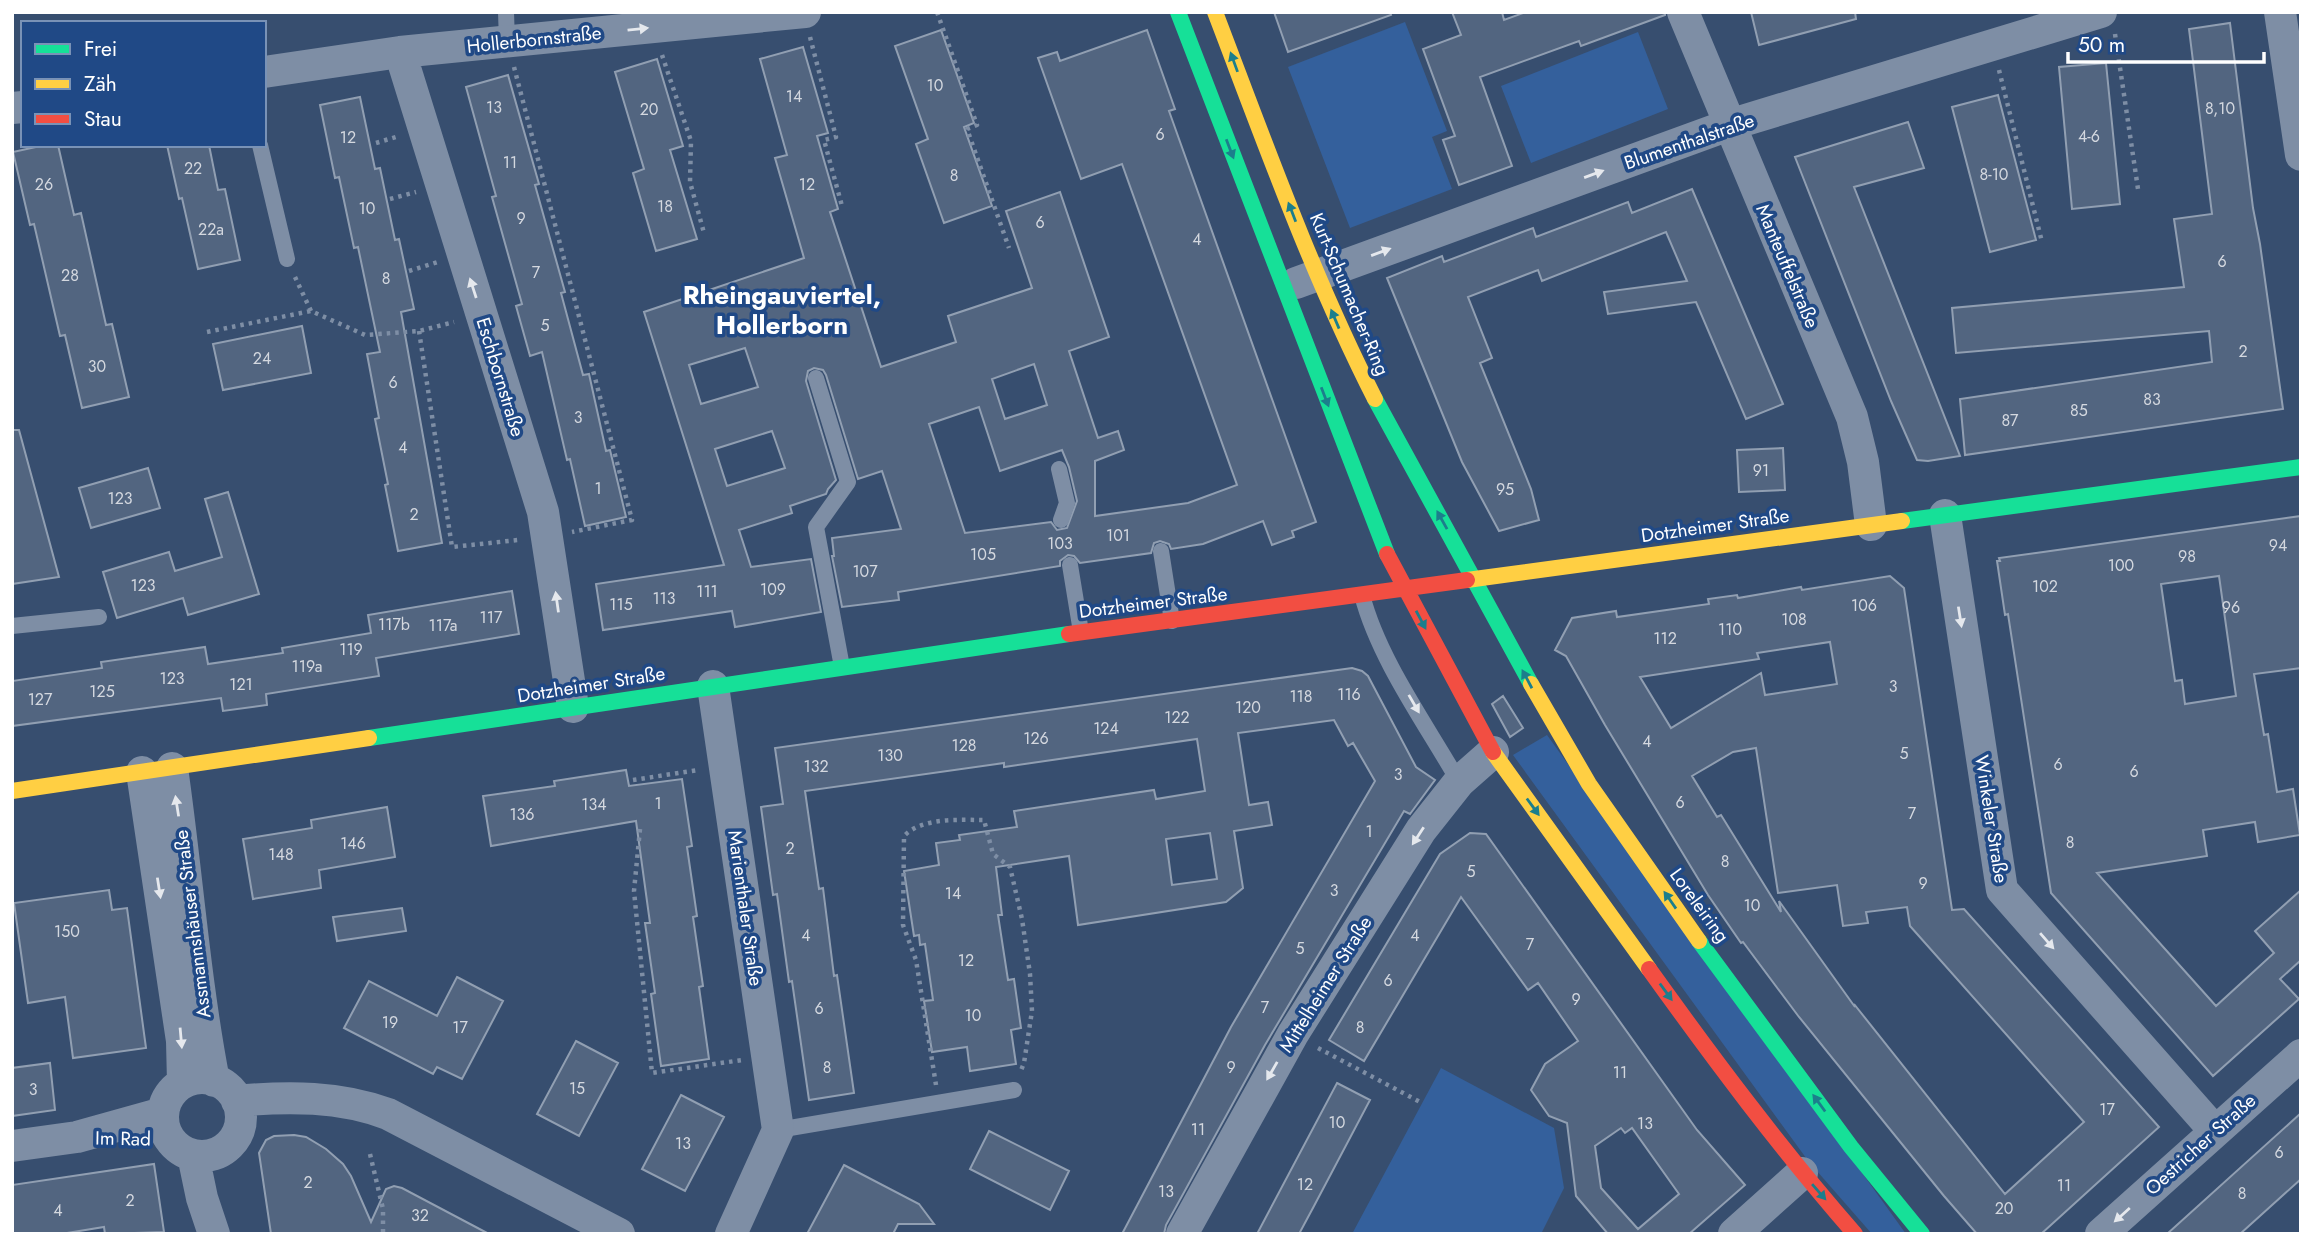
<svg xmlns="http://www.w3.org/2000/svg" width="2313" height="1246" font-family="Jost,sans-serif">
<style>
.green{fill:#34609c}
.building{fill:#526580;stroke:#919fb2;stroke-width:2;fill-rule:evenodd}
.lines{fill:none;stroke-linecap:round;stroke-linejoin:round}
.path{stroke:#7e8ea5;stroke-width:4.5;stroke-dasharray:3.5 5;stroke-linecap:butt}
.lane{stroke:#7e8ea5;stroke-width:16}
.street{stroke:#7e8ea5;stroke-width:32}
.fast{stroke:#16e098;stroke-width:16}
.slow{stroke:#ffcf43;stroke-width:16}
.jam{stroke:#f24e42;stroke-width:16}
.oneway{fill:#e5e8ed}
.oneway2{fill:#1c7e8c}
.labels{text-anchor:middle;stroke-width:7;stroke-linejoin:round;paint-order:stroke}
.number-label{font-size:16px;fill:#d4d8df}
.street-label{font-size:19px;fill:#fff;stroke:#204986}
.district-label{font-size:26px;font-weight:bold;fill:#fff;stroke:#204986}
</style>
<rect width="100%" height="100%" fill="#374e6f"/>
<path class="green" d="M1405,22L1447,131L1432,137L1452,189L1350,228L1288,67Z
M1638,32L1668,109L1531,163L1501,86Z
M1547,735L1906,1234H1872L1809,1162L1513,755Z
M1441,1068L1554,1128L1564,1188L1541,1234H1352Z"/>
<path class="building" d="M1274,12H1390L1391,15L1288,52Z
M1452,12H1502L1504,20L1526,12H1665V15L1581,46L1579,41L1480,77L1512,166L1459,185L1443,140L1455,136L1423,49L1461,35Z
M1751,12H1855L1856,19L1759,45Z
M2230,23L2253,208L2260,244L2283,409L1965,455L1960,399L2212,362L2209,331L1956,353L1952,308L2184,287L2174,219L2212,214L2189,29Z
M941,30L974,123L964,127L992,206L944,223L916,144L928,139L895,46Z
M1147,30L1175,109L1169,111L1316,522L1292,531L1294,537L1272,545L1263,521L1203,544L1171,549L1169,544L1160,541L1154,543L1151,553L1080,563L1074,556L1068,555L1060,561V566L898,592L899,600L842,607L832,556H834L832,538L901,529L882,471L858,479L826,375L823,370L814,368L808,371L806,381L836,480L828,489L826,494L790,506L792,513L739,530L751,567L811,559L821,612L735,627L732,611L603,630L596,584L724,565L644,312L804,258L775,158L787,155L760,59L803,47L828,133L817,136L838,209L830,212L881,367L956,342L948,316L1032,288L1006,211L1060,192L1109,337L1069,351L1098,438L1118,431L1124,450L1095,461V516L1188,503L1237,485L1122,164L1081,179L1038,58L1057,52L1060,61ZM745,348L758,387L701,404L689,365ZM1034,364L1047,405L1005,419L992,379ZM979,407L1000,471L1062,450L1069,467L1077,501L1067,528L1057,530L1051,522L965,533L929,424ZM772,431L785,468L727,486L715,449Z
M657,59L683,146L670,150L697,239L656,251L633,173L644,169L615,72Z
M2106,63L2120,204L2072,209L2059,67Z
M508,75L539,184L535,185L565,292L561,293L583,375L589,374L606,451L610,450L626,517L585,526L570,459L567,460L542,352L530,356L516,306L522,304L492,197L496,196L466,87Z
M1998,95L2036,240L1990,252L1952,107Z
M360,97L375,169L380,168L395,240L399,239L414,309L401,312L442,543L398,551L385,485L388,484L375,419L379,418L367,354L380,352L358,247L354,248L339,177L335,178L320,105Z
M1908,122L1924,168L1854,187L1960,456L1928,461L1917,460L1891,401L1795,157Z
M45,145H58L74,215L81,213L106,325L112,324L129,397L82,408L65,335L60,336L34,224L30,225L13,152Z
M167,145H209L218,190L225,189L240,260L198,269L182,198L179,199Z
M1692,189L1783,404L1746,419L1696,302L1608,314L1604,292L1687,281L1666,232L1542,281L1538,270L1468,297L1492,358L1480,363L1531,489L1539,520L1499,531L1462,462L1387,278L1442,256L1444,262L1533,228L1536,237L1628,202L1632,213Z
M302,326L311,373L223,390L213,344Z
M12,430H19L59,577L12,584Z
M1783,448L1785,490L1739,492L1737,450Z
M148,468L160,508L91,528L79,488Z
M228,492L259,594L188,615L183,598L117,618L103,572L169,552L175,571L222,557L205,499Z
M2301,516V668L2254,674L2264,735L2268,734L2277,792L2293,789L2300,835L2258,842L2255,822L2203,830L2207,856L2097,873L2216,1006L2274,953L2255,931L2301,890V960L2280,979L2299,999L2213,1076L2051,893L2008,614L2005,615L1997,561H2000L1999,558L2036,553ZM2219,576L2236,696L2185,704L2182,680L2175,681L2161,584Z
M1890,576L1904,588L1952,910L1964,909L2159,1127L2041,1234H1977L1944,1196L1799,1017L1743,942L1741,943L1708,895L1605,725L1566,656L1555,650L1572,618L1616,611L1617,617L1709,604L1708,599L1737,595L1738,598L1801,587L1802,590ZM1830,642L1837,684L1765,695L1761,673L1671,728L1640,677L1759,659L1757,653ZM1756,748L1778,893L1837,885L1843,926L1868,923L1866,912L1907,907L1910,926L2084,1122L2005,1194L1854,1004L1855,1007L1779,901L1781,912L1721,815L1717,817L1692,776L1733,752Z
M512,591L519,634L376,658L379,676L266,694L267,705L223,711L221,698L12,726V681L102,668L101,662L205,647L208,664L283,653L282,648L371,633L368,615Z
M1352,668L1362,671L1368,676L1416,767L1435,780L1410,814L1404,811L1265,1045L1166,1225L1164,1234H1122L1231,1027L1375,781L1353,743L1348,746L1334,720L1238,733L1249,805L1268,802L1272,825L1234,831L1243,888L1226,902L1078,925L1069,856L996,867L1002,915H998L1008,980L1014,979L1021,1028L1011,1030L1016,1064L970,1071L967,1047L932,1052L924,1001L933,1000L925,944L920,945L919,935L914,936L904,871L939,865L936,843L960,840L959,835L1017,827L1014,811L1154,790L1156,799L1205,791L1197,739L1004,767V763L805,791L819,889L823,888L834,976L837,975L854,1093L809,1100L792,981L789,982L777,894L773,895L761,807L783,804L775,748ZM1210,833L1217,879L1172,885L1166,839Z
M1503,696L1523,728L1510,737L1492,704Z
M626,770L629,786L682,779L692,846L687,847L697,916L693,917L703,986L699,987L709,1059L661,1066L651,994L655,993L645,923H650L636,821L491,846L483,796L555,786L554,781Z
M387,807L395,857L319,870L321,888L253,899L243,839L312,828L311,820Z
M1470,833L1486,834L1697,1130L1745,1185L1689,1234H1608L1576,1196L1567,1123L1549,1116L1531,1090L1545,1064L1578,1041L1538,983L1528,990L1461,897L1364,1061L1329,1040L1440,854ZM1621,1128L1625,1133L1632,1128L1679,1194L1638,1229L1601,1188L1595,1146Z
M109,890L112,910L127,908L146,1048L73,1058L65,997L28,1003L14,903Z
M402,908L406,931L337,941L333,917Z
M457,977L503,1001L462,1079L437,1067L433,1074L344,1028L369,981L437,1016Z
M576,1041L618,1063L579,1136L537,1114Z
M50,1063L55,1110L12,1116V1068Z
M1337,1083L1370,1100L1314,1206L1299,1234H1257Z
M681,1095L724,1117L685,1191L642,1169Z
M2301,1113V1179L2240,1234H2167Z
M989,1131L1069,1171L1050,1210L970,1169Z
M294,1135L306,1137L326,1149L343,1164L351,1176L371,1222L386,1189L394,1186L402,1188L489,1234H271L259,1153L266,1140L274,1136Z
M154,1164L164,1232L105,1234L104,1227L61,1234H12V1185Z
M844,1165L919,1204L934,1224H898L893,1234H807Z"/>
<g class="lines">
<path class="path" d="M937,12L977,125L967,129L1009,248
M2115,34L2138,189
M810,37L836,137L824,140L842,206
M662,55L691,141L690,182L704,233
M514,67L632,520L572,532
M1999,70L2042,242
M376,143L399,136
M390,199L416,192
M409,271L438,262
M295,277L311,311
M419,331L452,547L518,540
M207,332L311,311L365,335L419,331L454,322
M633,780L698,770
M640,829L634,891L652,1073L742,1060
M1318,1048L1422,1103
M936,1085L916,960L903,925L904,836C923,817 958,820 984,820L993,854L1010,867L1022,919L1030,974L1032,1011L1024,1063L1020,1073
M370,1154L383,1209V1234"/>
<path class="lane" d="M506,12L507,42
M260,145L287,259
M816,378L848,482L816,527L842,667
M1059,469L1067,503L1061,520
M1161,551L1172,621
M1070,565L1081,632
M1362,595C1379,660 1426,724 1459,782
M12,626L99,617
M778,1130L1014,1090"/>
<path class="street" d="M1683,12L1852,417L1863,462L1871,525
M2280,12L2301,155
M400,52L543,512L573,707
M264,72L400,52L805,12
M12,108L23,107
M1296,283L1729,125L2101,12
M1945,515L2002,890L2214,1130
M713,686L778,1130L731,1234
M172,768C187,872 194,977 214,1081
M142,772L182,1041L183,1083
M163 1117a39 39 0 1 1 78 0a39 39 0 1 1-78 0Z
M237,1101C288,1096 340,1096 388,1114L619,1234
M12,1146L77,1137L163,1113
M193,1155L202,1198L214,1234
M1182,1234L1293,1034L1421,830L1459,782L1493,752
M1734,1234L1802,1173
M2101,1234L2301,1055"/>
<path class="fast" d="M1178,12L1387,554
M1375,399L1531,684
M1902,521L2301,467
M369,738L1069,634
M1699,941L1851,1147L1922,1234"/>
<path class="slow" d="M1215,12C1265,143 1312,275 1375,399
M1467,580L1902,521
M1531,684L1589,784L1699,941
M1493,752L1649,969
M12,791L369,738"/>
<path class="jam" d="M1387,554L1493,752
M1069,634L1467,580
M1649,969C1715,1061 1780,1148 1855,1234"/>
</g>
<defs><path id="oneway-solid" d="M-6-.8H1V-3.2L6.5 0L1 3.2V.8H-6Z" transform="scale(1.75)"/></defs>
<g class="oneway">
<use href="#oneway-solid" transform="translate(638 29) rotate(-6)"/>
<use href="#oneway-solid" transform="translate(1594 174) rotate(-20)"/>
<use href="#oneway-solid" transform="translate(1381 252) rotate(-20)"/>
<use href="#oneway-solid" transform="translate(473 288) rotate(-108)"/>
<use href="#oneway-solid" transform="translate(557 602) rotate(-98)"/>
<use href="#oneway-solid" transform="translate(1960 617) rotate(81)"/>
<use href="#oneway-solid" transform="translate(1414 704) rotate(60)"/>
<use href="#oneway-solid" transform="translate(177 806) rotate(-99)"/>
<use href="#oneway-solid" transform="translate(1418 836) rotate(123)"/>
<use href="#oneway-solid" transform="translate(159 888) rotate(81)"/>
<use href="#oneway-solid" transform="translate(2047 941) rotate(49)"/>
<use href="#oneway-solid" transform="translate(181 1038) rotate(85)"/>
<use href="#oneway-solid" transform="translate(1272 1071) rotate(120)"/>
<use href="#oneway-solid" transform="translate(2122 1215) rotate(138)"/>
</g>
<g class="oneway2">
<use href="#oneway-solid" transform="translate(1234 62) rotate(-110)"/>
<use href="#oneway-solid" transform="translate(1230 149) rotate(69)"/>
<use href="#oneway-solid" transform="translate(1292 212) rotate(-111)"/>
<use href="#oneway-solid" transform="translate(1335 319) rotate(-113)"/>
<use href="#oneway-solid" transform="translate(1325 397) rotate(69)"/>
<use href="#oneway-solid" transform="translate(1442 520) rotate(-119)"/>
<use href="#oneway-solid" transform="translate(1421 620) rotate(62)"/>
<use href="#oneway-solid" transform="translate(1527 679) rotate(-118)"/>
<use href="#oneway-solid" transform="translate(1533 807) rotate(54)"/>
<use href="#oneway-solid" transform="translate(1670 900) rotate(-125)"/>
<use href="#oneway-solid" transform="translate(1666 992) rotate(54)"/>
<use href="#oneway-solid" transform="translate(1819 1103) rotate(-126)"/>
<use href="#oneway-solid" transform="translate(1819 1192) rotate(49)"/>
</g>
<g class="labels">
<g class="number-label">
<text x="935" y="91">10</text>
<text x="794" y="102">14</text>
<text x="494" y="113">13</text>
<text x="2220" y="114">8,10</text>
<text x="649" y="115">20</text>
<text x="1160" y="140">6</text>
<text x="2089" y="142">4-6</text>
<text x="348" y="143">12</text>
<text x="510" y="168">11</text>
<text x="193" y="174">22</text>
<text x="1994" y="180">8-10</text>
<text x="954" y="181">8</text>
<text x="44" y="190">26</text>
<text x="807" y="190">12</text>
<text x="665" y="212">18</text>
<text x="367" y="214">10</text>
<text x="521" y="224">9</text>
<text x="1040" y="228">6</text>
<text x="211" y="235">22a</text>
<text x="1197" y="245">4</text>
<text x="2222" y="267">6</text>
<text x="536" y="278">7</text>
<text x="70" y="281">28</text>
<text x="386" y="284">8</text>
<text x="545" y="331">5</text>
<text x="2243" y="357">2</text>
<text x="262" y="364">24</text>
<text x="97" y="372">30</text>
<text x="393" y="388">6</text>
<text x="2152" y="405">83</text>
<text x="2079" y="416">85</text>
<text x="578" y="423">3</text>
<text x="2010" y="426">87</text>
<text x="403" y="453">4</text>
<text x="1761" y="476">91</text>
<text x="598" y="494">1</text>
<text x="1505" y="495">95</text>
<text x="120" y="504">123</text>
<text x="414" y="520">2</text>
<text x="1118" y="541">101</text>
<text x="1060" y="549">103</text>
<text x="2278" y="551">94</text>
<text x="983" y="560">105</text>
<text x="2187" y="562">98</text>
<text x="2121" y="571">100</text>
<text x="865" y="577">107</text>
<text x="143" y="591">123</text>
<text x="2045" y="592">102</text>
<text x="773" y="595">109</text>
<text x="707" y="597">111</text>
<text x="664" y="604">113</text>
<text x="621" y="610">115</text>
<text x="1864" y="611">106</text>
<text x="2231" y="613">96</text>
<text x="491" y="623">117</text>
<text x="1794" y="625">108</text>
<text x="394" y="630">117b</text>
<text x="443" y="631">117a</text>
<text x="1730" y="635">110</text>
<text x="1665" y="644">112</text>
<text x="351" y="655">119</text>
<text x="307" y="672">119a</text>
<text x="172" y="684">123</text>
<text x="241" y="690">121</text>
<text x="1893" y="692">3</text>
<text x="102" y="697">125</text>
<text x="1349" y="700">116</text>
<text x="1301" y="702">118</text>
<text x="40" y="705">127</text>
<text x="1248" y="713">120</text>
<text x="1177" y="723">122</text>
<text x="1106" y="734">124</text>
<text x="1036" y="744">126</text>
<text x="1647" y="747">4</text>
<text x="964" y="751">128</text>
<text x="1904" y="759">5</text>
<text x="890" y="761">130</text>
<text x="2058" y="770">6</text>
<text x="816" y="772">132</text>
<text x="2134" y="777">6</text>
<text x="1398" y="780">3</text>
<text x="1680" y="808">6</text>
<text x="658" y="809">1</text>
<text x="594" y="810">134</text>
<text x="1912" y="819">7</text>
<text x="522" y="820">136</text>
<text x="1369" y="837">1</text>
<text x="2070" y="848">8</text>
<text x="353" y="849">146</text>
<text x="790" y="854">2</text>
<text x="281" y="860">148</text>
<text x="1725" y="867">8</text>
<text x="1471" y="877">5</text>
<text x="1923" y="889">9</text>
<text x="1334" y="896">3</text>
<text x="953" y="899">14</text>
<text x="1752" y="911">10</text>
<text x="67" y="937">150</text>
<text x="806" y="941">4</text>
<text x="1415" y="941">4</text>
<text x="1530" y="950">7</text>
<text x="1300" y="954">5</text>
<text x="966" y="966">12</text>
<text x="1388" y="986">6</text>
<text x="1576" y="1005">9</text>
<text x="1265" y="1013">7</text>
<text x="819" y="1014">6</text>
<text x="973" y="1021">10</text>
<text x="390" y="1028">19</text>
<text x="460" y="1033">17</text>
<text x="1360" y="1033">8</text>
<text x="827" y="1073">8</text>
<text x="1231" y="1073">9</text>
<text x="1620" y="1078">11</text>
<text x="577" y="1094">15</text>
<text x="33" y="1095">3</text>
<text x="2107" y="1115">17</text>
<text x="1337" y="1128">10</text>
<text x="1645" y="1129">13</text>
<text x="1198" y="1135">11</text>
<text x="683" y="1149">13</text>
<text x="2279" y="1158">6</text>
<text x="308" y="1188">2</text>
<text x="1305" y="1190">12</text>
<text x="2064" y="1191">11</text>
<text x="1166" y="1197">13</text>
<text x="2242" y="1199">8</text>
<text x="130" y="1206">2</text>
<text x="2004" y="1214">20</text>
<text x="58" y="1216">4</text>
<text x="420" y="1221">32</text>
</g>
<g class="street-label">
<text transform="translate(534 39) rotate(-6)" y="7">Hollerbornstraße</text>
<text transform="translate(1689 141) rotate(-19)" y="7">Blumenthalstraße</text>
<text transform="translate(1788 266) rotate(67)" y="7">Manteuffelstraße</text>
<text transform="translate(1350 294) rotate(67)" y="7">Kurt-Schumacher-Ring</text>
<text transform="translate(501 377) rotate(73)" y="7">Eschbornstraße</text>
<text transform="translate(1715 525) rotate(-8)" y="7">Dotzheimer Straße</text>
<text transform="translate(1153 602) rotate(-7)" y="7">Dotzheimer Straße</text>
<text transform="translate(591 684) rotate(-9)" y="7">Dotzheimer Straße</text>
<text transform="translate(1992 819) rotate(81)" y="7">Winkeler Straße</text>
<text transform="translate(1700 905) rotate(54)" y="7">Loreleiring</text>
<text transform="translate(746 908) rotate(82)" y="7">Marienthaler Straße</text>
<text transform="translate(192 924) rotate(-97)" y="7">Assmannshäuser Straße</text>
<text transform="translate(1325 984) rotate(-58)" y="7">Mittelheimer Straße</text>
<text transform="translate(123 1138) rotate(1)" y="7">Im Rad</text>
<text transform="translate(2200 1144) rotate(-42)" y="7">Oestricher Straße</text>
</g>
<g class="district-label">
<text x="782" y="304">Rheingauviertel,<tspan x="782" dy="30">Hollerborn</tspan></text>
</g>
</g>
<rect width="2313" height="1246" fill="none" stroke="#ffffff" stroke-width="28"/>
<rect x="21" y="21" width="245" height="126" fill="#204986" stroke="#7992b6" stroke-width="2"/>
<rect x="35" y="44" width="35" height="10" fill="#16e098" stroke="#7992b6" stroke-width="2"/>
<text x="84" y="56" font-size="21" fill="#ffffff">Frei</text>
<rect x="35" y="79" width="35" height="10" fill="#ffcf43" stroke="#7992b6" stroke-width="2"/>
<text x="84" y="91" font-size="21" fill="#ffffff">Zäh</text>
<rect x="35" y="114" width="35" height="10" fill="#f24e42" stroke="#7992b6" stroke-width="2"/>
<text x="84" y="126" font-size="21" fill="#ffffff">Stau</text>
<path d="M2068 52v10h196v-10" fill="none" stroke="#ffffff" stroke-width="3.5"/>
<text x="2078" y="52" font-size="21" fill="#ffffff" stroke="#204986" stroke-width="5" paint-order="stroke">50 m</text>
</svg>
